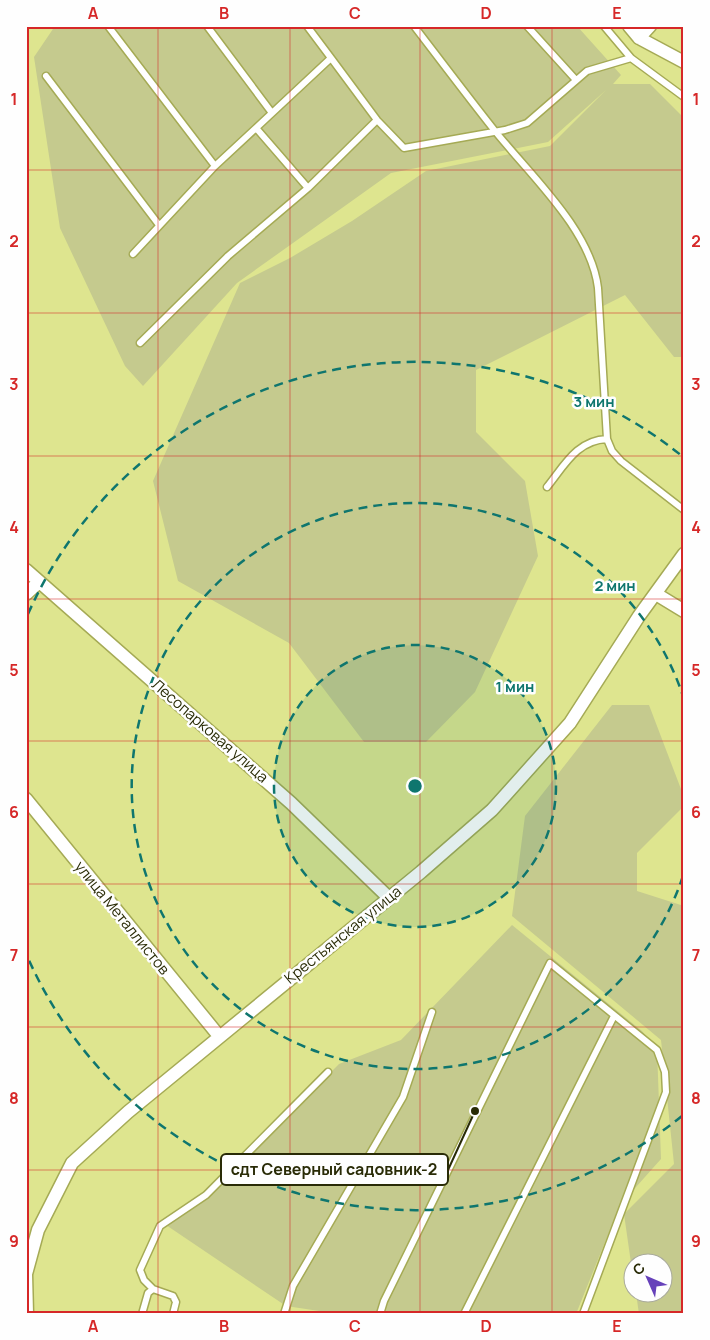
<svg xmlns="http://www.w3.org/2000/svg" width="710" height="1340" font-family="Manrope,sans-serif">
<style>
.green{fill:#c5ca8e}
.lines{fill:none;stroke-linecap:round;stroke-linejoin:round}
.lane-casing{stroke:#a5aa55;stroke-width:9}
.street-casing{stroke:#a5aa55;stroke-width:15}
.lane{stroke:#fff;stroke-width:6}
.street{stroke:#fff;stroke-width:12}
.grid{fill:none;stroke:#d62828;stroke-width:1;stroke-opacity:0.55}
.ring{fill:none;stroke:#0f766e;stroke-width:2.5;stroke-dasharray:9 6}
.labels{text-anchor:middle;stroke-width:5;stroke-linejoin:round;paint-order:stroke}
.street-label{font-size:15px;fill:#292b06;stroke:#fefefe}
.centre{fill:#0f766e;stroke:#fefefe;stroke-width:2.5}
.ring-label{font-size:15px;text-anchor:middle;font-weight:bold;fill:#0f766e;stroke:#fefefe;stroke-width:5;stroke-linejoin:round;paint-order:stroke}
.leader{fill:none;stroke:#292b06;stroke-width:2}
.callout-dot{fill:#292b06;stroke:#fefefe;stroke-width:2}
.callout{fill:#fefefe;stroke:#292b06;stroke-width:2}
.callout-label{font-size:16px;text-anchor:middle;font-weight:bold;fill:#292b06}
.neatline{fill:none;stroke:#d62828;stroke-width:2}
.grid-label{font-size:16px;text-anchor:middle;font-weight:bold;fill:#d62828}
</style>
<rect width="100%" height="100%" fill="#dee58f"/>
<path class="green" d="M55,26H577L621,75L613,84H650L684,118V357H674L625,295L476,370V432L525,481L538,556L475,692L426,742H364L289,643L178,581L153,481L240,283L290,258L352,221L426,171L550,146L606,90L548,142L391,173L237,283L143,386L125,366L60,228L34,57Z
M612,705H649L684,797V806L637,853V891L684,906V1314H639L636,1293L662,1292V1262H632V1270L624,1214L674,1164L661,1040L512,916L525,816Z
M512,925L642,1031L657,1049L661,1159L620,1205L576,1314H339L286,1306L166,1225L206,1198L339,1064L401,1040Z"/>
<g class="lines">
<defs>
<path id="lane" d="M108,26L215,166
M207,26L272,113
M414,26C441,61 468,97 495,131C531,176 591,230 598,288L607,439L612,451L621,461L684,510
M527,26L576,80
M604,26L631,58L684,97
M331,58L377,120L404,148L505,130L527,123L587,71L631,58
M46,76L159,225
M256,128L331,58L307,26
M133,254L215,166L256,128L308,188L377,120
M140,343L228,256L308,188
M547,487C564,466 577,440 607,439
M153,1289L144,1280L140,1270L160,1226L206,1195L328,1072
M142,1314L148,1293L153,1289L173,1296L176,1302L173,1314
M284,1314L293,1286L403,1097L432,1012
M380,1314L384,1301L550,963L657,1050L665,1072L666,1092L583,1314
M464,1314L614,1016"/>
<path id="street" d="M629,26L639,38L684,62
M639,38L650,26
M26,570L291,803L389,898
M26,594L39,582
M656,594L684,611
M26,799L219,1036
M27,1314L26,1274L38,1230L72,1163L128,1112L421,872L492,810L570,723L639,616L684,554"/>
</defs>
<use href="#lane" class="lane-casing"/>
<use href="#street" class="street-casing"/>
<use href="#lane" class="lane"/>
<use href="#street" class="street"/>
</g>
<path class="grid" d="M158,26V1314M290,26V1314M420,26V1314M552,26V1314M26,170H684M26,313H684M26,456H684M26,599H684M26,741H684M26,884H684M26,1027H684M26,1170H684"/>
<circle cx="415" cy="786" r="141" fill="#0f766e" fill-opacity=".12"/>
<g class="ring">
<circle cx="415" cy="786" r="141"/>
<path d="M683 876A283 283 0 1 1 683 696"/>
<path d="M682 1116A424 424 0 0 1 28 958M28 614A424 424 0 0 1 682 456"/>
</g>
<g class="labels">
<g class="street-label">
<text transform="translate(210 731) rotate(41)" y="5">Лесопарковая улица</text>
<text transform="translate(122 918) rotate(51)" y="5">улица Металлистов</text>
<text transform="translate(343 935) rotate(-39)" y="5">Крестьянская улица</text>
</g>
</g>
<circle cx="415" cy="786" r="8" class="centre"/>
<g class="ring-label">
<text x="594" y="407">3 мин</text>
<text x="615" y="591">2 мин</text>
<text x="515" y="692">1 мин</text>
</g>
<path class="leader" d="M475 1111L448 1170"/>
<circle class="callout-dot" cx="475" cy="1111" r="5"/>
<rect class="callout" x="221" y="1154" width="227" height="31" rx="5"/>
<g class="callout-label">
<text x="334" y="1175">сдт Северный садовник-2</text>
</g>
<rect width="710" height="1340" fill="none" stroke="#fefefe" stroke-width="55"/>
<g transform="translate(648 1278) rotate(315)"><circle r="24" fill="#fefefe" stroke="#a9aa9b"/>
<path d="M0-4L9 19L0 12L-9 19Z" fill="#6641ba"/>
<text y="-8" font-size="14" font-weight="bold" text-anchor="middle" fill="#292b06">С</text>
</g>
<rect x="28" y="28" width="654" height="1284" class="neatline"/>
<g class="grid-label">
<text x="93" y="19">A</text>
<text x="224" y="19">B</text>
<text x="355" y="19">C</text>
<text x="486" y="19">D</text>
<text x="617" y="19">E</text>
<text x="14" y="105">1</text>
<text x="696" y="105">1</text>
<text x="14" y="247">2</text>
<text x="696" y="247">2</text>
<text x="14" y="390">3</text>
<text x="696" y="390">3</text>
<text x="14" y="533">4</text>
<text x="696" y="533">4</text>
<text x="14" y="676">5</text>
<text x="696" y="676">5</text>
<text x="14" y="818">6</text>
<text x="696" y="818">6</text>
<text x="14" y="961">7</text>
<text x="696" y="961">7</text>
<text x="14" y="1104">8</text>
<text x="696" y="1104">8</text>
<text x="14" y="1247">9</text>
<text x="696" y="1247">9</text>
<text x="93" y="1332">A</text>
<text x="224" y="1332">B</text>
<text x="355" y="1332">C</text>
<text x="486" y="1332">D</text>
<text x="617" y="1332">E</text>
</g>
</svg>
